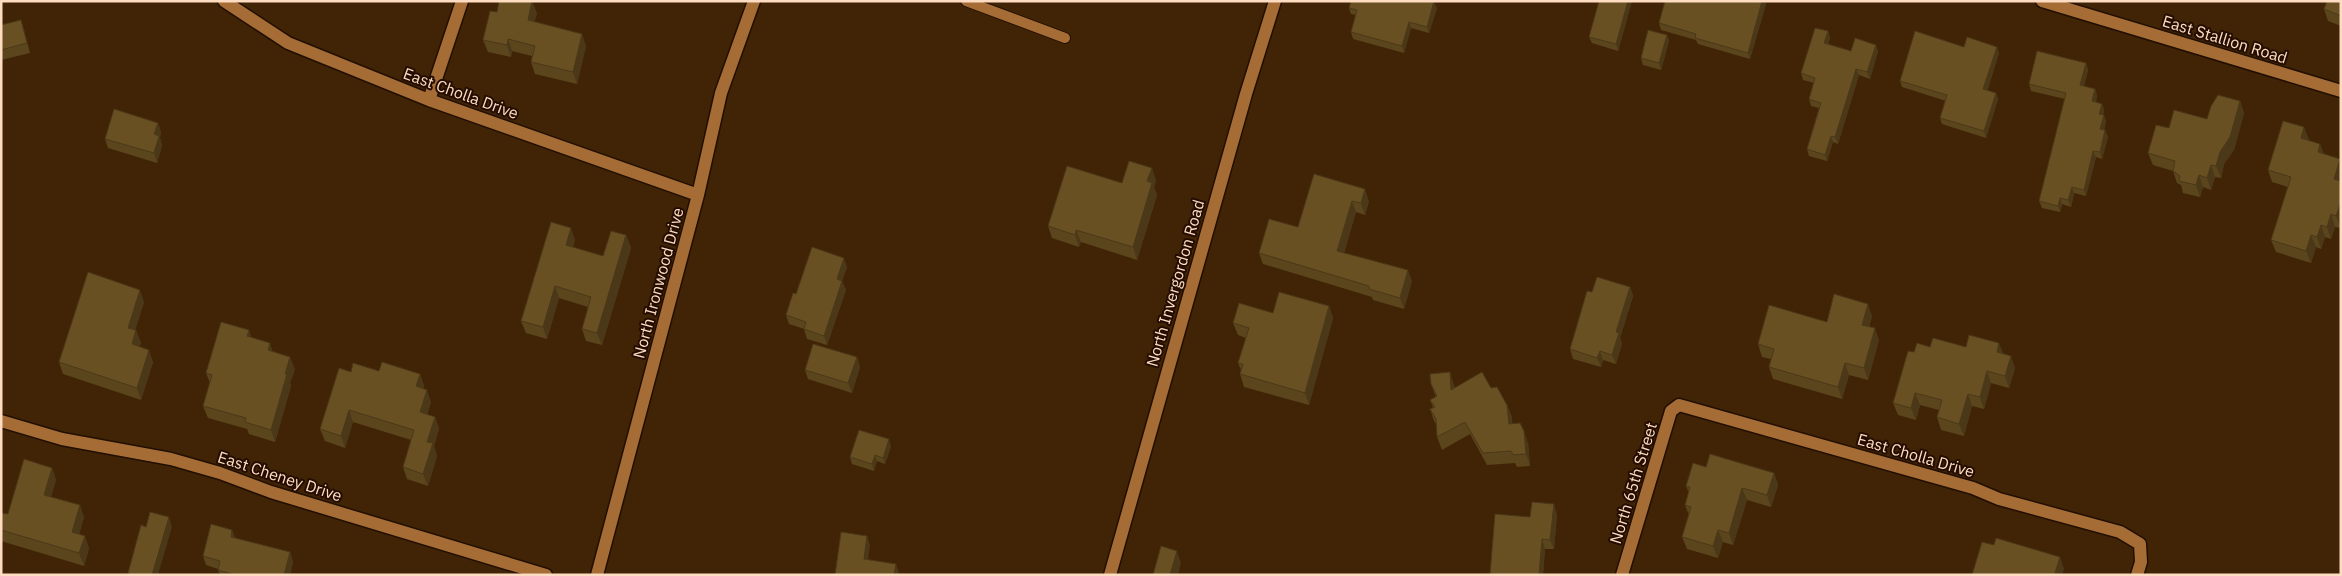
<svg xmlns="http://www.w3.org/2000/svg" width="2342" height="576" font-family="'IBM Plex Sans',sans-serif">
<style>
.lines{fill:none;stroke-linecap:round;stroke-linejoin:round}
.lane-casing{stroke:#210f01;stroke-width:12}
.street-casing{stroke:#210f01;stroke-width:15}
.lane{stroke:#a66c36;stroke-width:10}
.street{stroke:#a66c36;stroke-width:12}
.wall{fill:#5a451d}
.shaded-wall{fill:#4a3818}
.building{fill:#695022;stroke:#4a3818}
.labels{text-anchor:middle;stroke-width:4;stroke-linejoin:round;paint-order:stroke}
.street-label{font-size:16px;fill:#fddcc2;stroke:#240d00}
</style>
<rect width="100%" height="100%" fill="#412406"/>
<g class="lines">
<defs>
<path id="lane" d="M966,1L1065,38"/>
<path id="street" d="M224,1L288,43L429,100L698,195
M2042,1L2341,91
M429,100L462,1
M1,421L62,439L171,459L220,473L271,492L546,575
M597,575L698,195L721,93L754,1
M1110,575L1246,94L1275,1
M1622,575L1671,411L1679,405L1973,488L1999,499L2120,532L2140,544L2141,562L2137,575"/>
</defs>
<use href="#lane" class="lane-casing"/>
<use href="#street" class="street-casing"/>
<use href="#lane" class="lane"/>
<use href="#street" class="street"/>
</g>
<path class="wall" d="M1632,1L1618,51L1592,43L1589,37Z
M1665,1H1764L1766,4L1750,59L1698,44L1696,40L1661,30L1659,23Z
M2341,1V26L2328,21L2324,9Z
M1349,8H1437L1429,33L1411,28L1404,53L1353,39L1351,32L1356,15L1351,14Z
M497,12L537,13L534,22L586,46L577,84L535,74L531,62L532,56L512,51L511,57L488,52L483,40Z
M21,20L24,30L30,53L1,60V25Z
M1828,31L1830,38L1828,44L1851,51H1878L1870,79L1859,75L1838,144L1833,142L1827,161L1809,156L1807,149L1819,108L1811,106L1809,99L1814,83L1803,80L1801,73Z
M1667,35L1669,41L1661,70L1643,65L1641,58Z
M1964,47L1999,53L1987,91L1996,93L1998,99L1986,138L1942,124L1940,118L1946,101L1902,87L1900,81Z
M2086,63L2088,70L2084,86L2095,89L2097,95L2096,102L2102,104L2104,110L2103,115L2106,121L2104,130H2105L2108,137L2102,159L2096,157L2086,196L2074,193L2071,207L2062,204L2060,212L2042,208L2039,201L2065,99L2031,91L2029,84Z
M2240,101L2244,113L2234,150L2224,164L2221,178L2215,177L2211,190L2203,187L2200,197L2183,193L2181,185L2177,183L2173,171L2153,165L2148,153L2169,128L2207,119Z
M158,123L161,132L160,138L162,145L157,163L108,148L105,139Z
M2309,139V140L2324,154L2340,159L2341,161V228L2335,227L2331,239L2325,237L2321,249L2316,247L2311,263L2276,252L2271,240L2288,187L2272,182L2268,170Z
M1314,174L1369,201L1365,215L1356,212L1344,253L1412,281L1404,309L1373,300L1372,297L1263,264L1259,253L1298,227Z
M1156,180L1154,187L1157,195L1137,260L1081,242L1079,247L1052,238L1048,226L1122,183Z
M626,235L631,248L602,345L586,341L582,329L588,307L559,298L547,339L526,333L521,321L575,240L573,247L603,256Z
M847,267L842,281L846,290L827,345L807,339L804,329L789,324L786,315L796,294Z
M1630,287L1633,296L1620,338L1622,343L1616,364L1603,360L1601,367L1573,359L1570,349L1592,292Z
M144,302L135,330H136L141,343L139,347L153,362L141,400L63,374L59,362Z
M1329,306L1333,318L1309,405L1244,387L1240,374L1241,370L1238,363L1246,338L1238,335L1233,323L1273,313Z
M1872,316L1869,327L1879,340L1868,380L1849,375L1842,399L1773,379L1769,367L1771,359L1762,357L1758,344L1827,322Z
M249,330L251,338L273,352L295,369L290,383L291,386L275,442L249,434L247,429L208,418L203,406L210,383L206,373Z
M1930,347H1966L2003,353L2015,368L2009,388L1991,383L1984,409L1972,406L1964,436L1941,430L1937,417L1939,410L1920,405L1916,420L1898,415L1893,403L1914,352Z
M857,357L860,367L852,393L808,379L805,370Z
M379,371L420,374L424,386L423,389L431,402L427,415L435,417L439,429L434,446L437,456L428,486L407,479L403,467L411,440L353,422L345,448L325,441L320,429L351,372Z
M1431,384L1454,385L1455,388H1491L1507,405L1512,417V424L1528,443L1530,466L1517,467L1515,463L1487,465L1470,434L1442,450L1437,437V425L1434,421L1430,409L1433,407L1430,400L1436,397Z
M891,446L885,464L877,461L874,471L852,464L850,457Z
M1706,467L1774,473L1778,485L1771,507L1747,500L1733,545L1723,542L1718,558L1687,549L1682,537L1689,515L1685,505L1689,493L1686,486Z
M52,468L56,480L51,497L84,517L79,534L89,548L84,566L1,541V513L8,514Z
M1557,514L1554,549H1545L1543,575H1490V574L1530,517Z
M235,538L290,552L293,562L290,575H220L218,570V569L206,565L203,556Z"/>
<path class="shaded-wall" d="M532,1L537,13L532,32L528,20Z
M1434,1L1437,8L1429,33L1427,27Z
M1628,1H1632L1618,51L1616,44Z
M1762,1H1764L1766,4L1750,59L1748,53Z
M1409,22L1411,28L1404,53L1402,46Z
M1828,31L1830,38L1827,49L1824,43Z
M582,34L586,46L577,84L573,72Z
M1667,35L1669,41L1661,70L1659,63Z
M508,39L512,51L511,57L507,45Z
M1876,45L1878,51L1870,79L1867,72Z
M1997,47L1999,53L1986,96L1983,89Z
M2086,63L2088,70L2083,91L2080,85Z
M1856,69L1859,75L1838,144L1835,137Z
M2095,89L2097,95L2094,108L2092,101Z
M1996,93L1998,99L1986,138L1984,131Z
M2240,101L2244,113L2234,150L2224,164L2221,178L2216,166L2220,152Z
M2102,104L2104,110L2102,120L2099,114Z
M2104,115L2106,121L2102,135L2100,129Z
M158,123L161,132L160,138L162,145L157,163L154,153V134Z
M2304,127L2309,139L2306,150L2301,138Z
M2105,130L2108,137L2102,159L2100,152Z
M1831,136L1833,142L1827,161L1825,155Z
M2320,144L2325,156L2318,152Z
M2093,151L2096,157L2086,196L2084,190Z
M2340,159L2341,161V183L2334,179Z
M2211,165L2215,177L2211,190L2207,178Z
M1152,168L1156,180L1154,187L1157,195L1137,260L1133,247L1147,181Z
M2199,175L2203,187L2200,197L2196,185Z
M2072,187L2074,193L2071,207L2068,200Z
M1365,189L1369,201L1365,215L1361,203Z
M2060,198L2062,204L2060,212L2058,206Z
M1352,201L1356,212L1341,262L1337,251Z
M2341,202V228L2336,216Z
M2331,214L2335,227L2331,239L2327,227Z
M2321,225L2325,237L2321,249L2317,237Z
M571,228L575,240L570,257L566,245Z
M1076,230L1081,242L1079,247L1075,235Z
M626,235L631,248L602,345L597,333Z
M2311,235L2316,247L2311,263L2306,251Z
M844,258L847,267L842,281L846,290L827,345L824,336L837,279Z
M1408,270L1412,281L1404,309L1400,298Z
M555,286L559,298L547,339L543,327Z
M1630,287L1633,296L1620,338L1622,343L1616,364L1612,355L1616,332Z
M140,290L144,302L132,340L128,328Z
M1868,304L1872,316L1867,337L1862,325Z
M1329,306L1333,318L1309,405L1305,393Z
M1875,328L1879,340L1868,380L1864,368Z
M136,330L141,343L136,356L132,344Z
M249,330L253,342L247,336Z
M270,343L274,355L268,350Z
M1999,343L2004,355L1997,352Z
M149,350L153,362L141,400L137,388Z
M1600,351L1603,360L1601,367L1597,358Z
M2011,356L2015,368L2009,388L2005,376Z
M290,357L295,369L290,383L291,386L275,442L271,430Z
M857,357L860,367L852,393L848,383Z
M1845,363L1849,375L1842,399L1838,387Z
M1987,371L1991,383L1984,409L1980,397Z
M1450,372L1454,385L1455,402L1451,390Z
M420,374L424,386L420,398L416,386Z
M427,390L431,402L424,424L420,412Z
M1915,393L1920,405L1916,420L1911,408Z
M1968,394L1972,406L1964,436L1959,424Z
M1507,405L1512,417L1513,436L1509,424Z
M349,410L353,422L345,448L341,436Z
M435,417L439,429L434,446L437,456L428,486L423,474L427,442Z
M1524,431L1528,443L1530,466L1526,454Z
M889,439L891,446L885,464L883,458Z
M875,455L877,461L874,471L872,464Z
M52,468L56,480L48,507L44,495Z
M1774,473L1778,485L1771,507L1767,495Z
M1742,488L1747,500L1733,545L1729,533Z
M1554,504L1557,514L1554,549L1550,540Z
M80,505L84,517L77,544L72,532Z
M169,517L172,527L158,575H152Z
M232,530L236,539L231,537Z
M1718,530L1723,542L1718,558L1713,546Z
M85,536L89,548L84,566L79,553Z
M867,536L870,545L867,568L864,559Z
M1542,539L1545,549L1543,575H1539Z
M1177,551L1181,563L1178,575H1170Z
M290,552L293,562L290,575H284Z
M2060,557L2064,569L2062,575L2055,573Z
M896,564L899,573V575H894Z"/>
<path class="building" d="M499,1H532L528,20L582,34L573,72L531,62L535,46L508,39L507,45L483,40L490,11L497,12Z
M1351,1H1434L1427,27L1409,22L1402,46L1351,32L1357,10L1349,8Z
M1599,1H1628L1616,44L1589,37Z
M1665,1H1762L1748,53L1695,38L1696,34L1659,23Z
M2327,1H2341V16L2324,9Z
M21,20L27,43L1,50V25Z
M1815,28L1828,31L1824,43L1851,51L1855,38L1876,45L1867,72L1856,69L1835,137L1831,136L1825,155L1807,149L1821,103L1809,99L1815,78L1801,73Z
M1648,30L1667,35L1659,63L1641,58Z
M1915,31L1964,47L1967,37L1997,47L1983,89L1996,93L1984,131L1940,118L1947,95L1900,81Z
M2037,51L2086,63L2080,85L2095,89L2092,101L2102,104L2099,114L2104,115L2100,129L2105,130L2100,152L2093,151L2084,190L2072,187L2068,200L2060,198L2058,206L2039,201L2066,93L2029,84Z
M2218,95L2240,101L2230,137L2220,152L2216,166L2211,165L2207,178L2199,175L2196,185L2179,181L2180,176L2173,171L2175,161L2148,153L2156,125L2169,128L2174,110L2207,119L2211,106Z
M114,109L158,123L154,134L159,136L154,153L105,139Z
M2283,121L2304,127L2301,138L2320,144L2318,152L2340,159L2334,179L2341,181V202L2336,216L2331,214L2327,227L2321,225L2317,237L2311,235L2306,251L2271,240L2291,177L2268,170Z
M1129,161L1152,168L1147,181L1152,183L1133,247L1076,230L1075,235L1048,226L1067,166L1122,183Z
M1314,174L1365,189L1361,203L1352,201L1337,251L1408,270L1400,298L1369,289V286L1259,253L1269,219L1298,227Z
M551,222L571,228L566,245L603,256L611,231L626,235L597,333L582,329L591,297L555,286L543,327L521,321Z
M812,247L844,258L837,279L842,281L824,336L804,329L806,322L786,315L793,293L796,294Z
M88,272L140,290L128,328L136,330L132,344L149,350L137,388L59,362Z
M1597,277L1630,287L1616,332L1619,333L1612,355L1600,351L1597,358L1570,349L1587,291L1592,292Z
M1279,292L1329,306L1305,393L1240,374L1243,364L1238,363L1249,328L1233,323L1239,303L1273,313Z
M1834,294L1868,304L1862,325L1875,328L1864,368L1845,363L1838,387L1769,367L1774,349L1758,344L1769,305L1827,322Z
M221,322L249,330L247,336L270,343L268,350L290,357L285,374H287L271,430L245,422L246,418L203,406L212,375L206,373Z
M1969,335L1999,343L1997,352L2011,356L2005,376L1987,371L1980,397L1968,394L1959,424L1937,417L1942,400L1915,393L1911,408L1893,403L1908,351L1914,352L1917,343L1930,347L1933,338L1966,347Z
M813,344L857,357L848,383L805,370Z
M382,362L420,374L416,386L427,390L420,412L435,417L427,442L433,443L423,474L403,467L414,430L349,410L341,436L320,429L339,368L351,372L353,363L379,371Z
M1450,372L1451,390L1482,372L1491,388L1497,387L1507,405L1509,424L1520,423L1524,431L1526,454L1513,455L1511,451L1483,453L1465,422L1437,437L1436,419L1430,409L1435,407L1430,400L1437,396L1431,384L1430,374Z
M859,430L889,439L883,458L875,455L872,464L850,457Z
M1710,454L1774,473L1767,495L1742,488L1729,533L1718,530L1713,546L1682,537L1691,507L1685,505L1690,487L1686,486L1693,463L1706,467Z
M24,459L52,468L44,495L80,505L72,532L85,536L79,553L1,530V513L8,514Z
M1532,502L1554,504L1550,540L1542,539L1539,575H1500L1490,574L1495,514L1530,517Z
M150,512L169,517L152,575H132L128,573L141,525L146,527Z
M211,524L232,530L231,537L290,552L284,575H236L218,570L220,561L203,556Z
M841,532L867,536L864,559L896,564L894,575H835Z
M1996,538L2060,557L2055,573L2062,575H1972L1982,542L1994,545Z
M1161,546L1177,551L1170,575H1153Z"/>
<g class="labels">
<g class="street-label">
<text transform="translate(2225 39) rotate(17)" y="6">East Stallion Road</text>
<text transform="translate(461 93) rotate(20)" y="6">East Cholla Drive</text>
<text transform="translate(658 283) rotate(-75)" y="6">North Ironwood Drive</text>
<text transform="translate(1175 283) rotate(-74)" y="6">North Invergordon Road</text>
<text transform="translate(1916 455) rotate(16)" y="6">East Cholla Drive</text>
<text transform="translate(280 476) rotate(18)" y="6">East Cheney Drive</text>
<text transform="translate(1633 483) rotate(-73)" y="6">North 65th Street</text>
</g>
</g>
<rect width="2342" height="576" fill="none" stroke="#fddcc2" stroke-width="5"/>
</svg>
